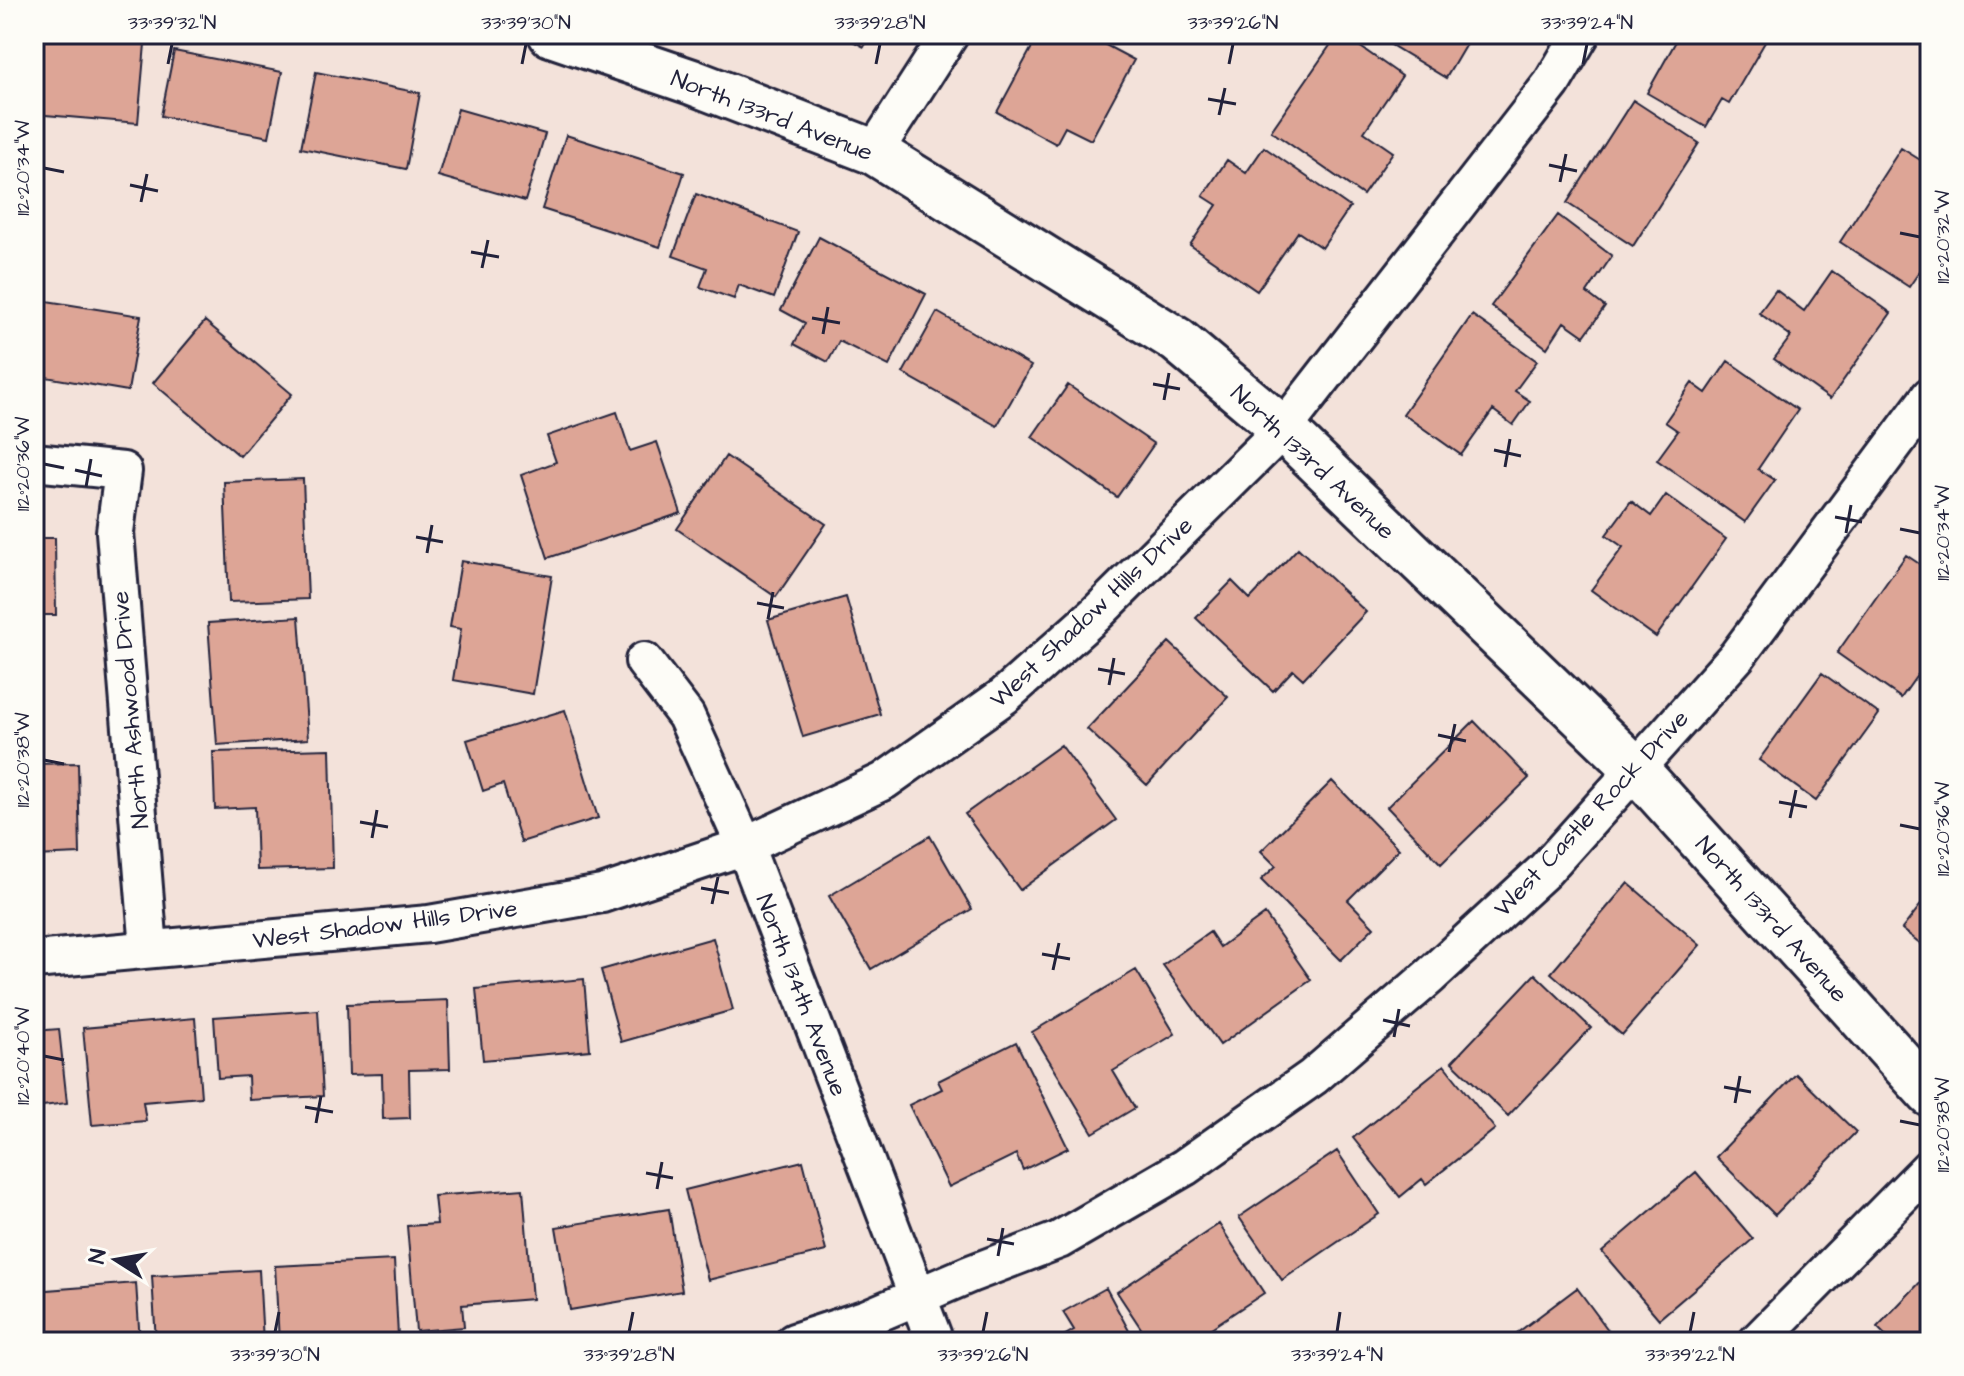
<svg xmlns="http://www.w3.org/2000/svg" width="1964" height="1376" font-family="'Architects Daughter',sans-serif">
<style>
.building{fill:#dda596;stroke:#22223b;stroke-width:2}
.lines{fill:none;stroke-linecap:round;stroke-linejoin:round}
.street-casing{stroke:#22223b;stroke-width:42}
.secondary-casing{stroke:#22223b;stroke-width:50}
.street{stroke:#fdfcf7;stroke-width:36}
.secondary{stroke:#fdfcf7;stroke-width:44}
.ticks{fill:none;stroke:#22223b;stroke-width:3}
.labels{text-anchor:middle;stroke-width:6;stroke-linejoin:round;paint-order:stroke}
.street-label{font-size:24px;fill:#22223b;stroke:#fdfcf7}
.neatline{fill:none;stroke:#22223b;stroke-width:3}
.ticks-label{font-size:20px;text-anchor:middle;fill:#22223b}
</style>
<rect width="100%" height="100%" fill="#f3e2da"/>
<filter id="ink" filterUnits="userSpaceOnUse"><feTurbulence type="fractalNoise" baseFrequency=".0125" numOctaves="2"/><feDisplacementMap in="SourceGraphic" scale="16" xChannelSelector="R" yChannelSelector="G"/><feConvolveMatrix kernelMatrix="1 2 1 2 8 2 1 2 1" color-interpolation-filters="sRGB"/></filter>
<g filter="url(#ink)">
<path class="building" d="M34,34L145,44L138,123L34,114Z
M839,34H871L864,47Z
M1039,34H1085L1134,60L1091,140L1065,127L1056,144L997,112Z
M1338,34H1342L1402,76L1364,132L1393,152L1363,195L1271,131Z
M1386,34H1472L1446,78L1383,40Z
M1680,34H1762L1768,37L1729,104L1722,100L1706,127L1647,93Z
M174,51L282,72L269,137L161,116Z
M316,72L420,93L406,169L301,148Z
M1633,100L1699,143L1633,246L1567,203Z
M458,109L545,134L525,201L438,176Z
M566,135L684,173L660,247L542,209Z
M1264,147L1350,207L1322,248L1298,232L1257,291L1190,245L1217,205L1203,196L1227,160L1246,173Z
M1901,148L1930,166V256L1909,287L1840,242Z
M696,194L798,232L774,298L739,285L734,299L700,287L707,268L673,256Z
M1558,215L1612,256L1587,293L1605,307L1584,336L1564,322L1547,348L1491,306Z
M819,237L926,294L889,366L839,341L828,362L794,344L805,323L781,310Z
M1832,271L1891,313L1830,399L1774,359L1791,336L1759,313L1776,290L1804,311Z
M34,299L141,316L128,391L34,375Z
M937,312L1031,366L997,426L903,373Z
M1472,315L1537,361L1515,391L1530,401L1513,425L1493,410L1461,455L1403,414Z
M205,321L292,394L240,456L153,383Z
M1728,361L1798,410L1758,469L1775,480L1745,522L1657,460L1678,431L1665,422L1692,383L1706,393Z
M1068,385L1154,444L1117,497L1032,437Z
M617,412L630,451L657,442L681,513L548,558L521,475L556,462L547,436Z
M726,456L826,524L776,597L677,529Z
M303,479L308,599L229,602L224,482Z
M1666,495L1726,539L1656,637L1591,590L1623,547L1606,535L1631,501L1651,516Z
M34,538H55L56,615H34Z
M1298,548L1366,612L1303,679L1293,670L1273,691L1196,618L1232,581L1250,599Z
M1906,555L1930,571V657L1901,698L1837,653Z
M461,561L552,576L533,694L453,680L461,629L450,627Z
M846,597L880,714L803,737L768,620Z
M299,617L308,739L217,745L208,623Z
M1169,642L1228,697L1147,785L1087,729Z
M1822,673L1879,714L1816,801L1759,760Z
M565,710L598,818L521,842L503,784L483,791L467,740Z
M1474,721L1529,778L1441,864L1387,807Z
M1061,745L1116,820L1020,890L965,814Z
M330,749L333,868L257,870L255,807L215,809L213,752Z
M78,763L80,854L34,856V764Z
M1332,781L1399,849L1348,900L1374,927L1341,960L1261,880L1276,866L1261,851Z
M930,836L972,909L871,969L829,896Z
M1628,883L1700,945L1622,1035L1551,973Z
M1930,893V951L1902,929Z
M1265,914L1311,980L1220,1045L1163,965L1210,932L1220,947Z
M713,938L733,1010L621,1042L601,970Z
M1136,970L1175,1034L1113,1071L1135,1108L1093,1133L1032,1032Z
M1535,974L1591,1028L1508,1116L1452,1062Z
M584,979L590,1050L483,1060L476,989Z
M448,1000L450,1069L409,1070L410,1118L383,1119L382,1074L349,1075L347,1004Z
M318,1010L323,1096L249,1100L248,1076L218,1078L214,1017Z
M195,1018L201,1097L143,1102L146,1121L92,1125L83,1028Z
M59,1029L67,1103L34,1107V1031Z
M1016,1042L1068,1148L1023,1170L1016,1154L949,1187L909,1105L942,1089L938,1081Z
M1444,1065L1495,1129L1426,1184L1422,1179L1400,1197L1353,1138Z
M1796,1074L1856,1132L1775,1215L1716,1157Z
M1337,1151L1379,1214L1282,1280L1239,1217Z
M803,1161L826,1251L708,1280L685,1190Z
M1696,1172L1753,1239L1659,1319L1602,1252Z
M523,1189L532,1299L462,1305L464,1327L416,1331L407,1226L437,1224L434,1196Z
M669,1209L682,1291L570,1310L556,1227Z
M1219,1224L1264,1293L1190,1342H1150L1117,1292Z
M394,1260L398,1336L279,1342L275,1266Z
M259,1270L263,1342H156L152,1276Z
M1930,1272V1342H1892L1877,1327Z
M136,1283L140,1342H34V1291Z
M1106,1288L1135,1342H1053L1074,1330L1063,1312Z
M1577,1288L1617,1342H1505Z"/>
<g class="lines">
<defs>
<path id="street" d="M874,152L950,34
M34,462L123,471L115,532L149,949
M644,661L686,716L745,846L935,1342
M34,960L429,924L602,894L745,846L884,781L1004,696L1096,614L1283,429L1552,83L1581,34
M794,1342L867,1318L970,1274L1059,1240L1185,1167L1313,1077L1430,976L1544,871L1737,656L1930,396
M1757,1342L1930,1167"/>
<path id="secondary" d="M551,34L692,82L874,152L1177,340L1283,429L1635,768L1930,1094"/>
</defs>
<use href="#street" class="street-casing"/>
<use href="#secondary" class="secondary-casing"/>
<use href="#street" class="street"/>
<use href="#secondary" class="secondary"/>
</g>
</g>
<path class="ticks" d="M168,64L172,44M522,64L526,44M876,64L880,44M1229,64L1233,44M1583,64L1587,44M1208,99L1236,104M1219,115L1225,88M1549,165L1577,171M44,168L64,172M1560,182L1566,154M130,185L158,191M141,202L147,174M1900,233L1920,237M471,252L499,257M482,268L488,240M812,318L840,323M823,334L828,307M1153,384L1180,389M1164,400L1169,373M1494,450L1521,456M44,464L64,468M1505,467L1510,439M75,470L102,476M86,487L91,459M1835,517L1862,522M1900,529L1920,533M1846,533L1851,505M416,537L443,542M427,553L432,525M757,603L784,608M768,619L773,592M1098,669L1125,674M1109,685L1114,658M1438,735L1466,741M1449,752L1455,724M44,760L64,764M1779,802L1807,807M1790,818L1796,790M360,822L388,827M1900,825L1920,829M372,838L377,810M701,888L729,893M712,904L718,877M1042,954L1070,959M1053,970L1059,943M1383,1020L1410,1026M1394,1037L1399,1009M44,1056L64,1060M1724,1087L1751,1092M1735,1103L1740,1076M305,1107L333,1112M1900,1121L1920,1125M316,1123L321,1096M646,1173L673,1178M657,1189L662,1162M987,1239L1014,1244M998,1256L1003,1228M275,1332L279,1312M629,1332L633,1312M983,1332L987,1312M1337,1332L1340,1312M1690,1332L1694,1312"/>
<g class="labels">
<g class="street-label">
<text transform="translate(772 115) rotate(21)" y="8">North 133rd Avenue</text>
<text transform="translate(1313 462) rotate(43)" y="8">North 133rd Avenue</text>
<text transform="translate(1091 612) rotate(-43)" y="8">West Shadow Hills Drive</text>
<text transform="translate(130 710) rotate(-95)" y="8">North Ashwood Drive</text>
<text transform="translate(1591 813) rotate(-47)" y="8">West Castle Rock Drive</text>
<text transform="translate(1772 919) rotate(48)" y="8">North 133rd Avenue</text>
<text transform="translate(385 924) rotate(-7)" y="8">West Shadow Hills Drive</text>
<text transform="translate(802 995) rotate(69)" y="8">North 134th Avenue</text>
</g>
</g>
<rect width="1964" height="1376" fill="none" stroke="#fdfcf7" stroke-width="88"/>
<g transform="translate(116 1260) rotate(281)" stroke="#fdfcf7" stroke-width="6" paint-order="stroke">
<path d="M0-6L14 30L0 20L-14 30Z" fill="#22223b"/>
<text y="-12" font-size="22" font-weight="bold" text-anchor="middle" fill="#22223b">N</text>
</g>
<rect x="44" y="44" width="1876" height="1288" class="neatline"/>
<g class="ticks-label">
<text x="172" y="29">33°39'32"N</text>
<text x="526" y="29">33°39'30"N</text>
<text x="880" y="29">33°39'28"N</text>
<text x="1233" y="29">33°39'26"N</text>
<text x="1587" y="29">33°39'24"N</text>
<text transform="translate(22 168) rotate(-90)" y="7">112°20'34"W</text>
<text transform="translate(1942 237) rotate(-90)" y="7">112°20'32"W</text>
<text transform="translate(22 464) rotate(-90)" y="7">112°20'36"W</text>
<text transform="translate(1942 533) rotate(-90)" y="7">112°20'34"W</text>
<text transform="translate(22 760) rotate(-90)" y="7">112°20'38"W</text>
<text transform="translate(1942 829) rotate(-90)" y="7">112°20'36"W</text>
<text transform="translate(22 1056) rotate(-90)" y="7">112°20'40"W</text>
<text transform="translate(1942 1125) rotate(-90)" y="7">112°20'38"W</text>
<text x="275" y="1361">33°39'30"N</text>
<text x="629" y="1361">33°39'28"N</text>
<text x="983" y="1361">33°39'26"N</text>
<text x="1337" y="1361">33°39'24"N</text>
<text x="1690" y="1361">33°39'22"N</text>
</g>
</svg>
